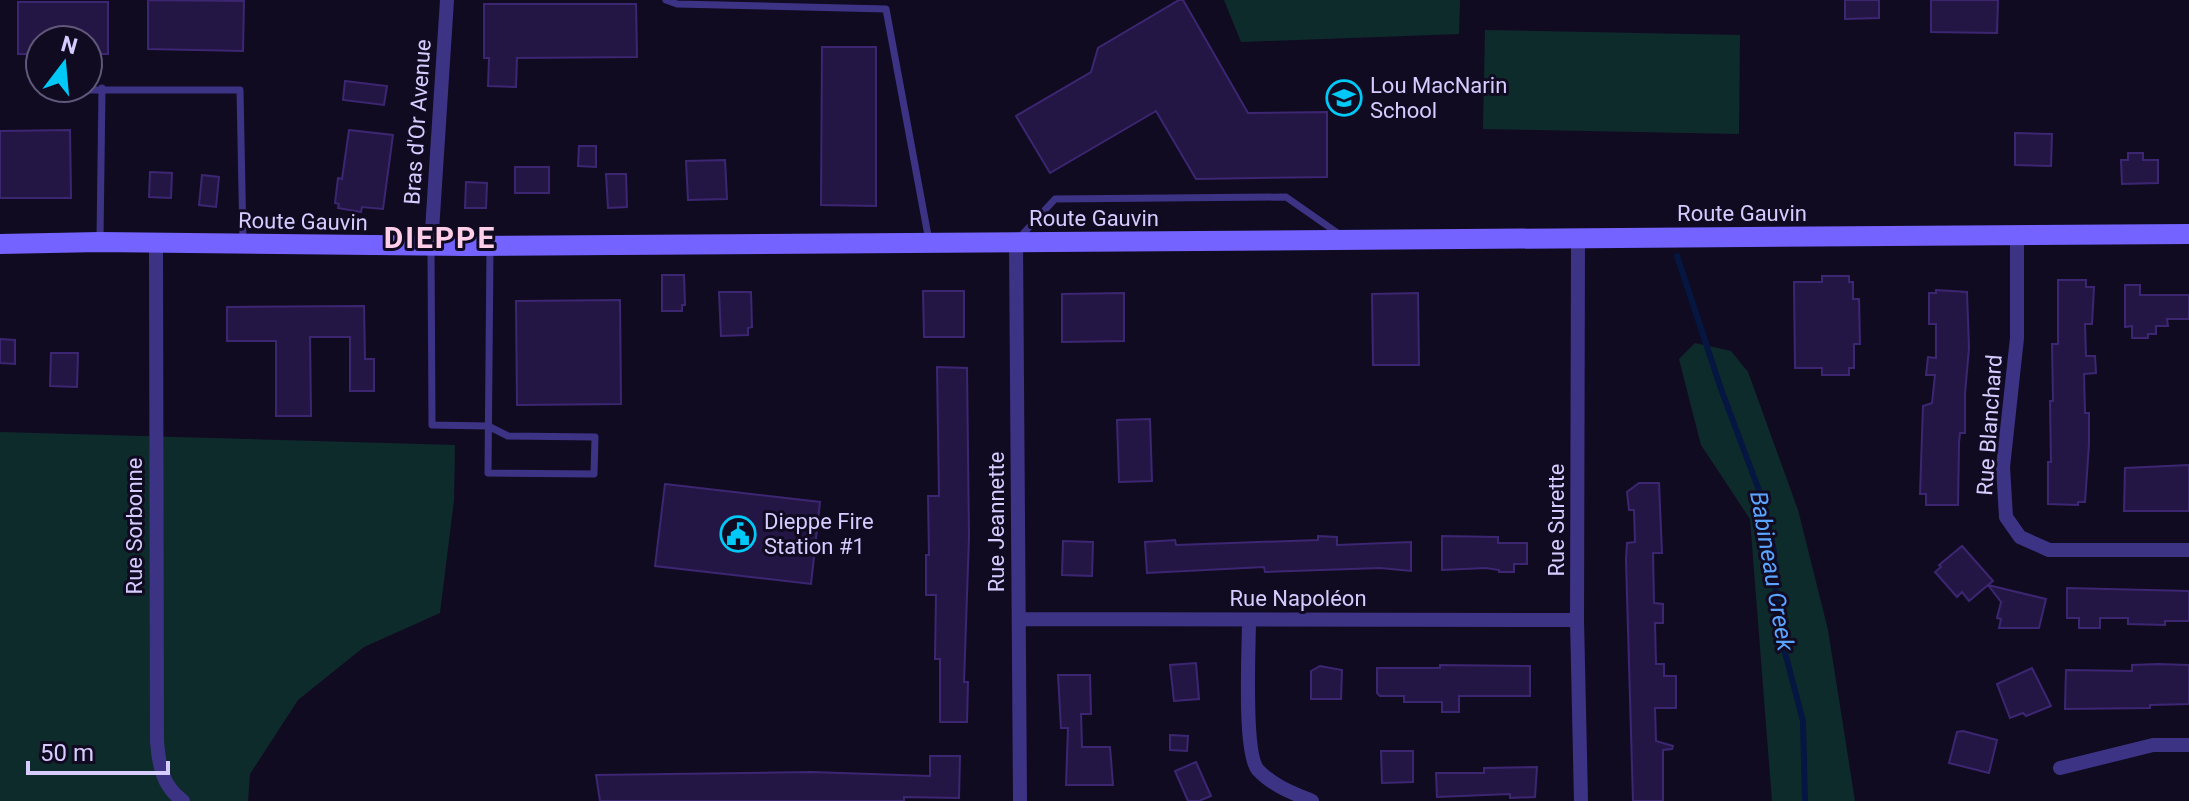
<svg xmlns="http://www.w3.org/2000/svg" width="2189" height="801" font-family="Roboto,sans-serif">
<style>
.green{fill:#0e2b2c}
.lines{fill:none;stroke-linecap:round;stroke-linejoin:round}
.stream{stroke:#051641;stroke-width:6}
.building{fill:#231644;stroke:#3c2672;stroke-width:2}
.lane{stroke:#3d3385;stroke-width:7}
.street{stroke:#3d3385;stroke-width:14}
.secondary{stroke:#7563ff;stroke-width:20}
.labels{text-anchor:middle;stroke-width:6;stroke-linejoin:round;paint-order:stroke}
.poi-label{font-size:22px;fill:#d6ccff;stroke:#110b22;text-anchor:start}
.street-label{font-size:22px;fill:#d6ccff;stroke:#110b22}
.water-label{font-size:24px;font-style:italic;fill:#5aa4ff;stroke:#110b22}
.district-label{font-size:30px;font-weight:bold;letter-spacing:2px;fill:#ffcee9;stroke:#110b22}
</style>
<rect width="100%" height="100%" fill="#110b22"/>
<path class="green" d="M1224,0H1460L1459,34L1241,42Z
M1485,30L1740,35L1739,134L1483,129Z
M1695,343L1731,351L1748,372L1798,510L1828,630L1855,801H1772L1750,519L1701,445L1679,359Z
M0,432L455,445L454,500L440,613L364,647L298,700L250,774L248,801H0Z"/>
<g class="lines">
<path class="stream" d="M1677,256L1721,389L1763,501L1774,552L1777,622L1803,721L1805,801"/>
</g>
<path class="building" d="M148,0L244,1L243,51L148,49Z
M1179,0H1183L1248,113L1327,112V177L1196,179L1156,111L1050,173L1016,116L1091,72L1098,48Z
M1845,0H1879V18L1845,19Z
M1931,0H1998L1997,33L1931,32Z
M18,2H108V54H88V40H40V54H18Z
M484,4H636L637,57L517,58L516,87L488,86L489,58H484Z
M822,47H876V206L821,205Z
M345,81L387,86L384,105L343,100Z
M70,130L71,198H0V131Z
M349,130L393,135L383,209L362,207L361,212L338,208L339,204L335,203L338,178L342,179Z
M2015,133L2052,134L2051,166L2015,165Z
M579,146H596V167L578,166Z
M2128,153H2143V160H2158V183L2122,184L2121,160H2128Z
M725,160L727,199L688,200L686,161Z
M515,167H549V193H515Z
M150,172L172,173L171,198L149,197Z
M606,174H626L627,207L608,208Z
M202,175L219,177L216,207L199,205Z
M466,182L487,183L486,208H465Z
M662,275H684L685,305H682V311H662Z
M1822,276H1849V282H1853V299H1859L1860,344H1854V368H1849V375H1822V368H1795L1794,282H1822Z
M2058,280H2086V287H2094L2092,324H2085L2086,356H2095L2096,373L2084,374L2085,413H2089V444L2085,502H2078V505L2048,504V462H2051L2050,401H2053L2052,344H2058Z
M2125,285H2140V295H2189V319H2167L2168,326H2156V334H2148V338H2132V326L2125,327Z
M1936,290L1967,292L1969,348L1965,394V433H1960L1959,443L1958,505H1926V494H1920L1923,406L1932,403L1935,375H1926L1928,357L1936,358V324H1929V293H1936Z
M923,291H964V337H924Z
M719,292H751L752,327L748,328V335L721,336Z
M1124,293V341L1062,342V294Z
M1418,293L1419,365H1373L1372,294Z
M620,300L621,404L517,405L516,301Z
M364,306L365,359H374V391H350V337H310L311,416H276V341H227V307Z
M0,339L15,340V364L0,363Z
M51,353H78L77,387L50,386Z
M937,367L967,368L969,537L964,682H968L967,722H940V659H935L936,595H926V555H929L928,496H939Z
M1150,419L1152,481L1119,482L1117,420Z
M2189,465V511H2124L2125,468Z
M1639,483H1659L1662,553H1653L1654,603L1663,604V623H1655L1656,664H1664V676H1676V708H1655L1656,741L1673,746L1672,749L1663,750V801H1633L1626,560L1627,543L1635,542L1634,510H1629L1627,492Z
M665,484L820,502L811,584L655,566Z
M1318,536L1337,537V545L1411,542V571L1380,568L1265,572L1264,567L1147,573L1145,542L1175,540L1176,545L1318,540Z
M1442,536L1498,537V543H1527V564H1514V572H1499V570L1486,568L1442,570Z
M1063,541L1093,542L1092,576L1062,575Z
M1962,546L1993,581L1988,585L2046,599L2039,628H1999L2001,619L1997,618L2001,602L1988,585L1969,601L1962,592L1957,597L1935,572L1941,567L1939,565Z
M2067,588L2189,591V621H2165V625L2128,624V618H2100V628H2079V618H2067Z
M1196,663L1199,699L1174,701L1170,665Z
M2158,664L2189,665V704L2150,705V708L2065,709L2066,670L2132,671V665Z
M1440,665L1530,666V696H1459V712H1442V702H1404V696H1380L1377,693V668H1440Z
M1320,666L1342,670L1341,699H1311V671Z
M2032,668L2051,706L2026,716L2023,713L2010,718L1997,684Z
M1058,675H1090L1091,714H1081L1082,747H1110L1113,785H1066L1068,728H1061Z
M1963,731L1997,740L1989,773L1949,763L1957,732Z
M1170,735L1188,736L1187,751L1170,750Z
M1381,751H1413V782L1382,783Z
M930,756H960L959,798L904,797V801H600L596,775L811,772L930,776Z
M1196,762L1211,796L1199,801H1188L1175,771Z
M1537,767L1535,797L1510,798V794L1437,797L1436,773H1484V768Z"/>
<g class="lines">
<path class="lane" d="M666,0L677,4L886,9L929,241
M41,90H240L243,241
M1020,237L1055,199L1286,197L1339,234
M100,238L102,88
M431,247L432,425L488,426L508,436L595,437L594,474L488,473L490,248"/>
<path class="street" d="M2017,235V338L2003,467L2006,517L2020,537L2049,550H2189
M1578,238L1577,620L1581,801
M1016,242L1020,801
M156,243L157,741C159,765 162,786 183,801
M431,246L447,0
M1019,619L1577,620
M1249,620C1249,647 1243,753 1258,770C1273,786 1293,793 1312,801
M2060,768L2153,745H2189"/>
<path class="secondary" d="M0,244L100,242L466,246L2189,234"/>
</g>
<defs>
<symbol id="school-ring" viewBox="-11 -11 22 22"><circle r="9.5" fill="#110b22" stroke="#00c9f7" stroke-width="1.5"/><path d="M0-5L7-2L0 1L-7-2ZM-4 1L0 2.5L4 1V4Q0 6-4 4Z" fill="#00c9f7"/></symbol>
<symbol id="civic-ring" viewBox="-11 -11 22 22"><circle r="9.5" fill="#110b22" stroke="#00c9f7" stroke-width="1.5"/><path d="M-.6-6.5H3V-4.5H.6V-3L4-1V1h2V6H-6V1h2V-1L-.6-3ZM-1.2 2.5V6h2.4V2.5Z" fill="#00c9f7"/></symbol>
</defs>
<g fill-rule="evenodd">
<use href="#school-ring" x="1324" y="78" width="40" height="40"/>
<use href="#civic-ring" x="718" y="514" width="40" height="40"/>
</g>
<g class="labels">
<g class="poi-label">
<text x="1370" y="93">Lou MacNarin<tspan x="1370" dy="25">School</tspan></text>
<text x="764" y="529">Dieppe Fire<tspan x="764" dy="25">Station #1</tspan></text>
</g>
<g class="street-label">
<text transform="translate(417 122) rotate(-86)" y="8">Bras d'Or Avenue</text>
<text x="1742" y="221">Route Gauvin</text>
<text x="1094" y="226">Route Gauvin</text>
<text transform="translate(303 221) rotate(1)" y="8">Route Gauvin</text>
<text transform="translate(1989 425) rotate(-86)" y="8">Rue Blanchard</text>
<text transform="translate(1556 520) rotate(-90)" y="8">Rue Surette</text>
<text transform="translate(996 522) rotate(-90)" y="8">Rue Jeannette</text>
<text transform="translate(134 526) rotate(-90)" y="8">Rue Sorbonne</text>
<text x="1298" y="606">Rue Napoléon</text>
</g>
<g class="water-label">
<text transform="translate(1772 571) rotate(80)" y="8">Babineau Creek</text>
</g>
<g class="district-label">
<text x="440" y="248">DIEPPE</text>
</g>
</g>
<g transform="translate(64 64) rotate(16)"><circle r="38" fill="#110b22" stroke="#60587a" stroke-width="2"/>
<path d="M0-6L14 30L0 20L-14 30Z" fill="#00c9f7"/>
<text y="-12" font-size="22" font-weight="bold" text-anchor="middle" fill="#d6ccff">N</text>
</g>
<path d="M28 761v12h140v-12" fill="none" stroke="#d6ccff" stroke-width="4"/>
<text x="40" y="761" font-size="24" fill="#d6ccff" stroke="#110b22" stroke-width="6" paint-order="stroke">50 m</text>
</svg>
